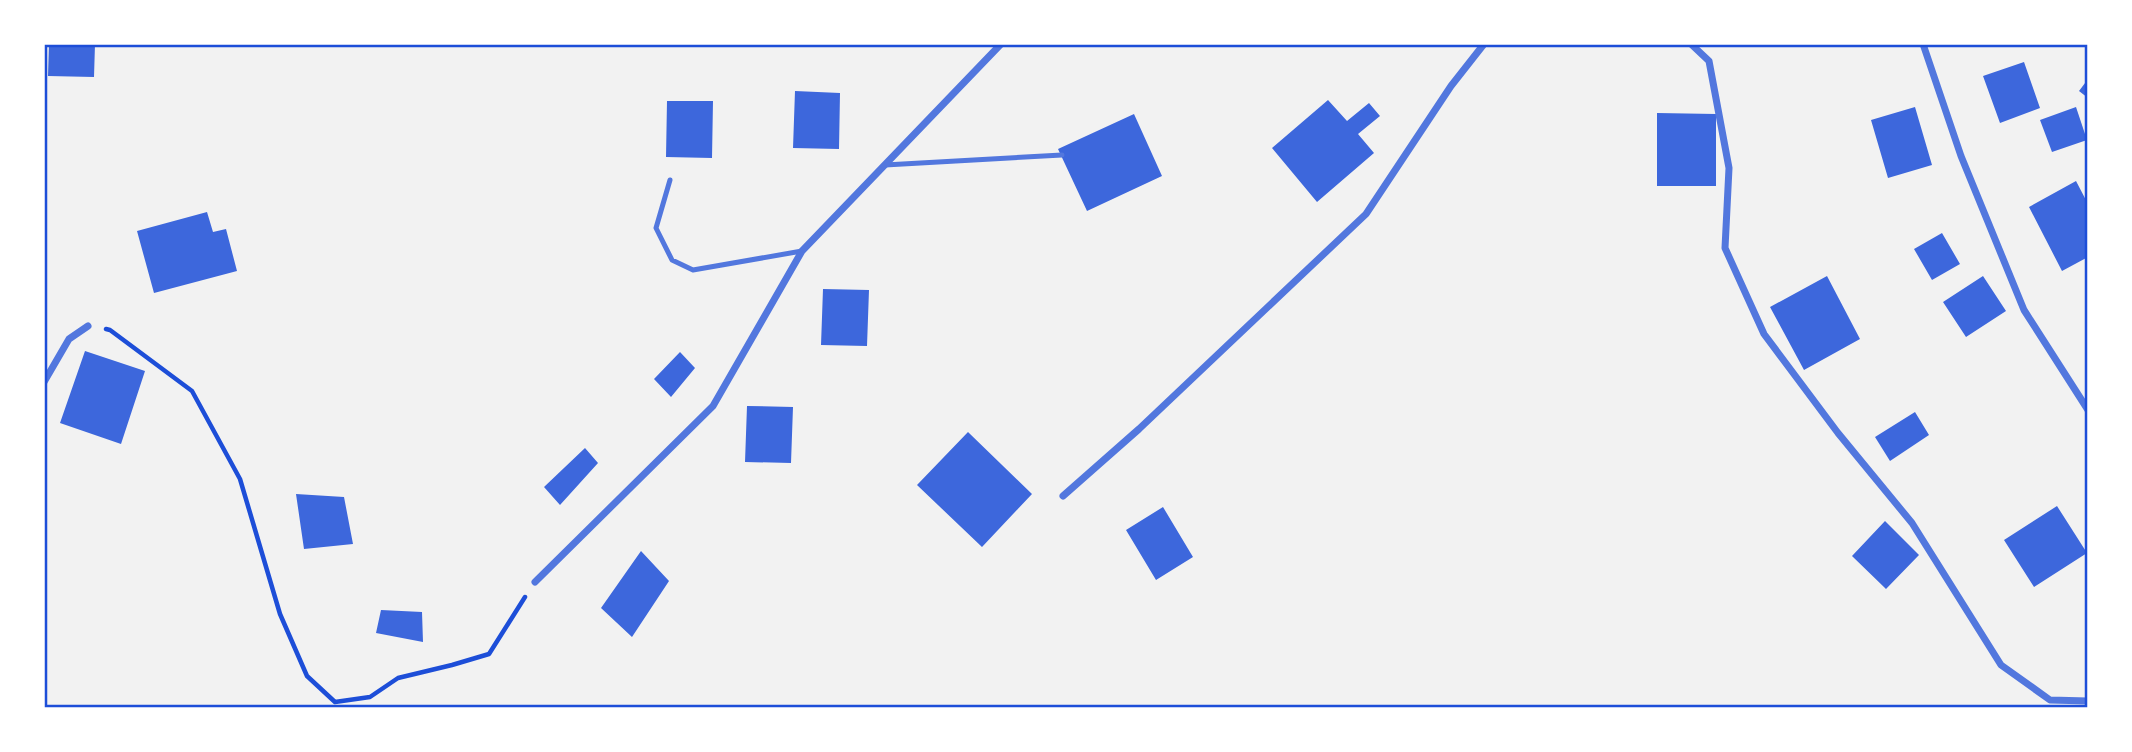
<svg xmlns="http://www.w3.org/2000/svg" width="2132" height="752" font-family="'PT Sans',sans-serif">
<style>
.building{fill:#3d67dc}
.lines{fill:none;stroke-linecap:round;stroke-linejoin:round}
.path{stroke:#1d4ed8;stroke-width:4.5}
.service{stroke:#5277de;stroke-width:5}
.minor{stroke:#5277de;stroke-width:7}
.neatline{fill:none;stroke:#1d4ed8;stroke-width:2.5}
</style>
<rect width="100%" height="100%" fill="#f2f2f2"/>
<path class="building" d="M49,44H95L94,77L48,76Z
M2024,62L2040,108L2000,123L1983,76Z
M2088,79V98L2079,91Z
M795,91L840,93L839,149L793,148Z
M1328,100L1347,121L1369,103L1380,116L1358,134L1374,153L1317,202L1272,148Z
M667,101H713L712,158L666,157Z
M1915,107L1932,165L1888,178L1871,120Z
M2076,107L2087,140L2052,152L2040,120Z
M1657,113L1716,114V186H1657Z
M1134,114L1162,176L1087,211L1058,149Z
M2076,181L2088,204V257L2062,271L2029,207Z
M207,212L213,232L226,229L237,271L154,293L137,231Z
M1942,233L1960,264L1932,280L1914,249Z
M1827,276L1860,339L1804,370L1770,307Z
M1983,276L2006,311L1966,337L1943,302Z
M823,289L869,290L867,346L821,345Z
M85,351L145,371L121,444L60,423Z
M680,352L695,368L671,397L654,379Z
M747,406L793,407L791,463L745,462Z
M1915,412L1929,435L1890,461L1875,437Z
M968,432L1032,494L982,547L917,485Z
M585,448L598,463L560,505L544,487Z
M296,494L344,497L353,544L304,549Z
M2057,506L2087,553L2034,587L2004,540Z
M1163,507L1193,557L1156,580L1126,530Z
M1885,521L1919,555L1886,589L1852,556Z
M641,551L669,581L632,637L601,608Z
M381,610L422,612L423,642L376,633Z"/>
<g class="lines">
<path class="path" d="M106,329L110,330L192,391L240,479L280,614L307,676L335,702L370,697L398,678L452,665L489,654L525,597"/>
<path class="service" d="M885,165L1062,155
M670,180L656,228L672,260L693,270L802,251"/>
<path class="minor" d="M1691,44L1709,61L1729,168L1725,248L1764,334L1838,433L1912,523L2001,665L2050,700L2088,701
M1923,44L1961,156L2024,310L2088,410
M44,382L69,339L88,326
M1063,496L1139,429L1366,214L1451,86L1484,44
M535,582L713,406L802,251L1001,44"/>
</g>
<rect width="2132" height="752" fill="none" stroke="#ffffff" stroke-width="91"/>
<rect x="46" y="46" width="2040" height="660" class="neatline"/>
</svg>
